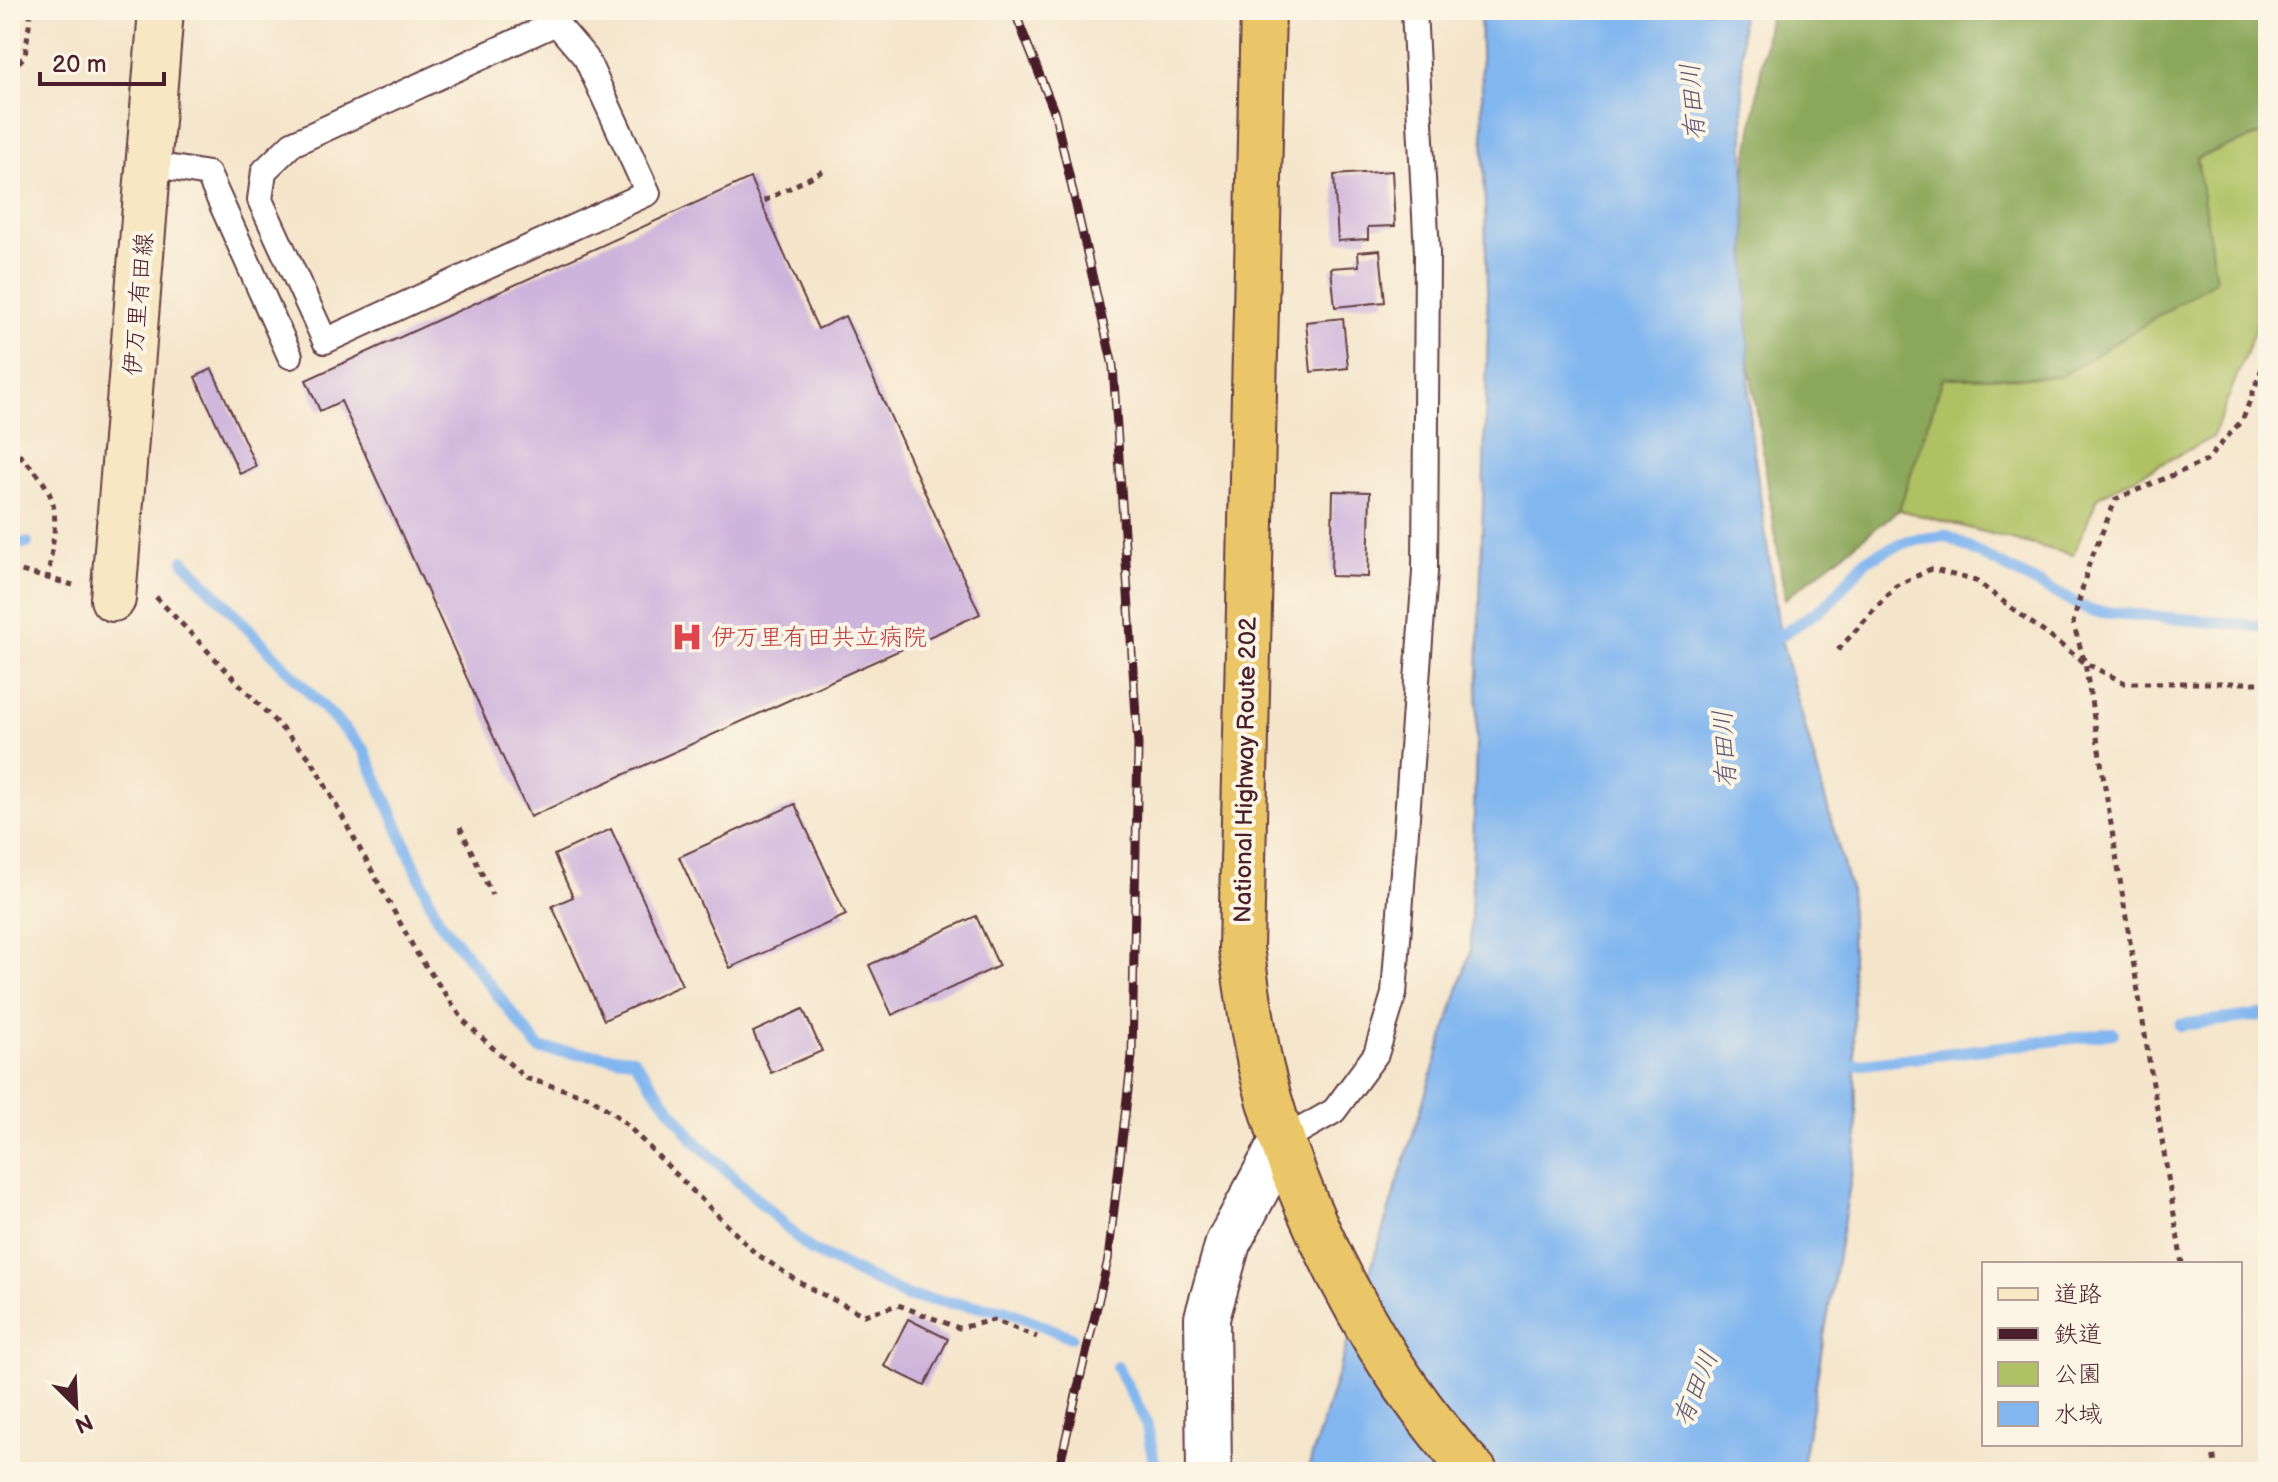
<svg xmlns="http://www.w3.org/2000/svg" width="2278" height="1482" font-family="'Balsamiq Sans','Klee One',sans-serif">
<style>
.green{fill:#afc164;stroke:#7c7048;stroke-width:2}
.forest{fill:#8ba75a;stroke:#6a6342;stroke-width:2}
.water{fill:#81b6ef;stroke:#666a8d;stroke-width:2}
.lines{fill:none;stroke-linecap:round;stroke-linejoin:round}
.stream{stroke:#81b6ef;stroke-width:12}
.building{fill:#cdb4dc}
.lane-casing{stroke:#643d43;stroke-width:28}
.street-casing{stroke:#643d43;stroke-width:48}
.secondary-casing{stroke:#643d43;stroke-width:48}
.highway-casing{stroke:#643d43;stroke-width:48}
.path{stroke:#643d43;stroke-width:5;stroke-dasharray:6 6;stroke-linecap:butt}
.lane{stroke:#fff;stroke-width:24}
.street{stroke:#fff;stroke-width:44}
.secondary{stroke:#f7e8c3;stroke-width:44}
.highway{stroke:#ebc669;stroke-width:44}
.rail-casing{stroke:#4a1f2b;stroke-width:9}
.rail{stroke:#fcf5e5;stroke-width:6;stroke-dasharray:18;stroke-linecap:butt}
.labels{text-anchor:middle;stroke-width:8;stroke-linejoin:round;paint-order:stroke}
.street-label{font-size:24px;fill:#4a1f2b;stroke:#fcf5e5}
.health-label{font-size:24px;fill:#be3a42;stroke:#fcf5e5;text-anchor:start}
.water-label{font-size:26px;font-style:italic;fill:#5d5470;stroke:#fcf5e5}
</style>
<rect width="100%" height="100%" fill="#fcf5e5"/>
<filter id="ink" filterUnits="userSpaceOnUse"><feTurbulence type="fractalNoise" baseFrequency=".0125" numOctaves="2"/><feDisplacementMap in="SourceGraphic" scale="16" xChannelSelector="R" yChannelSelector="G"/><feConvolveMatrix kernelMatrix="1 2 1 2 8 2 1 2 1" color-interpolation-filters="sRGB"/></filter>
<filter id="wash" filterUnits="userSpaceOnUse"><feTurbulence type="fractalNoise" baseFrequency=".006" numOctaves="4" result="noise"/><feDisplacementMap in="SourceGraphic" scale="32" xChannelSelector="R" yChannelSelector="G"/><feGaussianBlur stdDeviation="1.8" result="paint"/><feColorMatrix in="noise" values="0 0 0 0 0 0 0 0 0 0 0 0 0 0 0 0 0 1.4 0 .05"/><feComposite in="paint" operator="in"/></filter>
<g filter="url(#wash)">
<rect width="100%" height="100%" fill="#f4e5cb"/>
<path class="green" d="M2268,132V296L2213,437L2098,497L2073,555L1899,510L1943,378L2060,377L2197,158Z"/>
<path class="forest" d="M1770,10H2268V132L2197,158L2216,280L2060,377L1943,378L1899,510L1785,599L1733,254Z"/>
<path class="water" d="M1480,10H1741L1750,425L1780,636L1850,889L1857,1143L1801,1472H1307L1470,952L1488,329Z"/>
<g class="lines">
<path class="stream" d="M10,544L27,543
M184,561L364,750L438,919L540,1049L633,1059L693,1139L811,1250L906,1296L1007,1311L1071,1337
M1780,636L1828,604L1867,559L1908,541L1946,536L2091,611L2260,626L2268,623
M2180,1025L2268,1014
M1855,1065L2113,1033
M1117,1367L1146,1421L1156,1472"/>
</g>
<g id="blocks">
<path class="building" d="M1392,171L1395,226L1368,227V239L1338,241L1334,175Z
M750,178L818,329L845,316L980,614L530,817L341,401L320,411L306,380Z
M1380,250L1385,302L1335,307L1331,268L1359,266L1358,252Z
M1343,318L1348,368L1311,372L1306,322Z
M212,369L256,466L240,474L195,377Z
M1333,491L1370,492L1368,577L1331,576Z
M795,804L846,915L730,968L679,857Z
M611,829L682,985L604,1020L552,906L573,897L554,855Z
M976,916L999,966L892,1015L869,965Z
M803,1009L822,1051L771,1073L753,1032Z
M908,1319L948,1339L925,1386L884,1366Z"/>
</g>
</g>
<g filter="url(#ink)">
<use href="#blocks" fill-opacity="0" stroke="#643d43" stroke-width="2"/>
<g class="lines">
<defs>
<path id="lane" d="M550,10L556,23L586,58L648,193L325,341L260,200L264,171L292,144L556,23
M150,164L208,174L290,356
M1283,1140L1334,1111L1376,1054L1394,994L1425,572L1427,253L1414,10"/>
<path id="street" d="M1209,1472L1207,1318L1228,1243L1283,1140"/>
<path id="secondary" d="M113,599L161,10"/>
<path id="highway" d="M1263,10L1241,948C1247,987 1252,1029 1261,1068C1295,1207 1376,1368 1475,1472"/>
</defs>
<use href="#lane" class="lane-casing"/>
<use href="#street" class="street-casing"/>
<use href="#secondary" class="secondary-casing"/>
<use href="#highway" class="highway-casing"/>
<path class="path" d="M10,71L25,56L31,10
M764,201L827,169
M10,446C64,496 58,508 48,577
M10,568L73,585
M156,597L311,759L416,952L464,1021L525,1078L590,1097L621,1119L755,1253L804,1285L864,1315L898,1305L959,1328L994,1320L1037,1337
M1838,650L1896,586L1931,569L1976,581L2085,663L2125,683H2268
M460,827L492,895
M2182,1264L2085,663L2073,623L2089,564L2116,499L2206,461L2243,419L2268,352
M2212,1444L2216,1472"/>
<use href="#lane" class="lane"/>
<use href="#street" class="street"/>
<use href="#secondary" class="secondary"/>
<use href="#highway" class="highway"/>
<defs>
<path id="rail" d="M1014,10L1055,114L1113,366L1138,745L1132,1056L1108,1260L1058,1472"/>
</defs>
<use href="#rail" class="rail-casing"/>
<use href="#rail" class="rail"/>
</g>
</g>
<defs>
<symbol id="hospital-bare" viewBox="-9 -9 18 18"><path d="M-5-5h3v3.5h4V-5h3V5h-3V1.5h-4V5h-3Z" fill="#e0444e" stroke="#fcf5e5" stroke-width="2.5" paint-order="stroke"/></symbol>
</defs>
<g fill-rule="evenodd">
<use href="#hospital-bare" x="665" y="615" width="44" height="44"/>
</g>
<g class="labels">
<g class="street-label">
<text transform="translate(138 304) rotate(-85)" y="8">伊万里有田線</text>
<text transform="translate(1245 770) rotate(-89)" y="8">National Highway Route 202</text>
</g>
<g class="health-label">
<text x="711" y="645">伊万里有田共立病院</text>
</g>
<g class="water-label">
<text transform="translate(1692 102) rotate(-94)" y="9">有田川</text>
<text transform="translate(1724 749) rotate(-93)" y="9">有田川</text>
<text transform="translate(1695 1388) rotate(-68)" y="9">有田川</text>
</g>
</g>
<rect width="2278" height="1482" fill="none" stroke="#fcf5e5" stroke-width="40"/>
<rect x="1982" y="1262" width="260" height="184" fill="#fcf5e5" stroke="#b59f9b" stroke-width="2"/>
<rect x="1998" y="1288" width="40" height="12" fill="#f7e8c3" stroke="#b59f9b" stroke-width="2"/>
<text x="2054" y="1302" font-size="24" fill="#4a1f2b">道路</text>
<rect x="1998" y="1328" width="40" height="12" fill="#4a1f2b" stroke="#b59f9b" stroke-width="2"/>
<text x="2054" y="1342" font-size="24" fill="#4a1f2b">鉄道</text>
<rect x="1998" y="1362" width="40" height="24" fill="#afc164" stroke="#b59f9b" stroke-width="2"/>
<text x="2054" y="1382" font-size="24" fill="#4a1f2b">公園</text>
<rect x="1998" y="1402" width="40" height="24" fill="#81b6ef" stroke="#b59f9b" stroke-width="2"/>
<text x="2054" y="1422" font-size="24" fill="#4a1f2b">水域</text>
<g transform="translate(76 1406) rotate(156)" stroke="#fcf5e5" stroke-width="6" paint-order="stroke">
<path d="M0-6L14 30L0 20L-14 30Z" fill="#4a1f2b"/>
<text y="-12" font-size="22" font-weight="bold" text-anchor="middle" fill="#4a1f2b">N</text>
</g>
<path d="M40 72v12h124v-12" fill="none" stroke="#4a1f2b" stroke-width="4"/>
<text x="52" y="72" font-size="24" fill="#4a1f2b" stroke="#fcf5e5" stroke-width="6" paint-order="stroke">20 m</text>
</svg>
